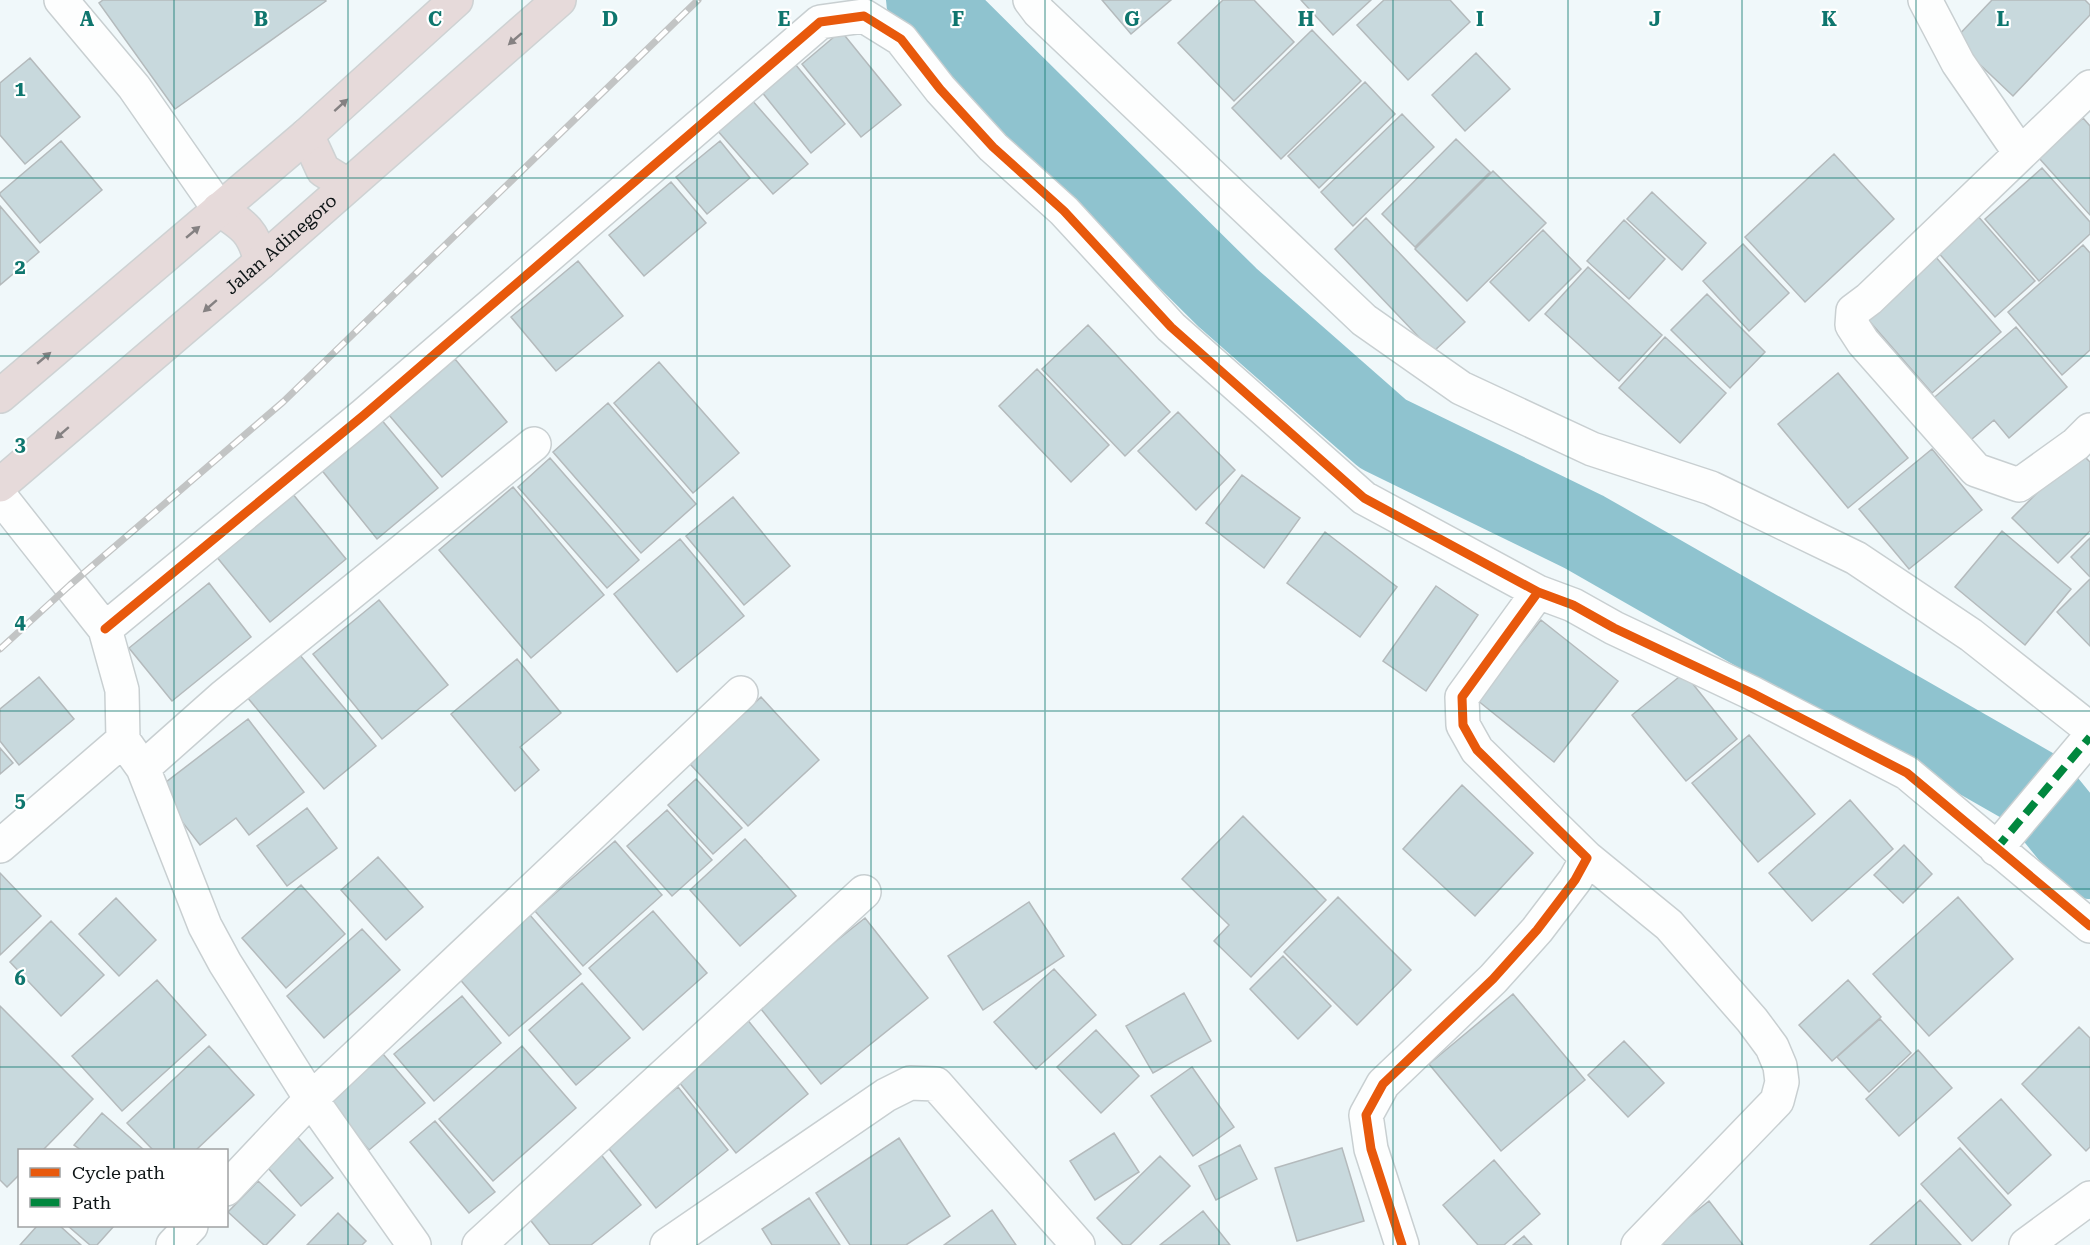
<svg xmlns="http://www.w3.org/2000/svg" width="2090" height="1245" font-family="'Roboto Serif',serif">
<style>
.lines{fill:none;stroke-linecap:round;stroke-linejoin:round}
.river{stroke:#8fc3cf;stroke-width:82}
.building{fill:#c8d9dd;stroke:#b4babc;stroke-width:1.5}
.street-casing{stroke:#c8cfd1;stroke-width:36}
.highway-casing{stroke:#ced2d3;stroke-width:36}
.street{stroke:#fdfefe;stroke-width:33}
.highway{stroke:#e6dada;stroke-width:33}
.rail-casing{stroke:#c2c4c4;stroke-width:7}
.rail{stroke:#fff;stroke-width:4.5;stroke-dasharray:14;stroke-linecap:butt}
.quiet{stroke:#00873e;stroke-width:8;stroke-dasharray:15 8;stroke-linecap:butt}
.cycleway-casing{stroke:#fff;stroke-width:13}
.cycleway{stroke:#e8590c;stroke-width:9}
.oneway{fill:#858182}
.grid{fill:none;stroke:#0f766e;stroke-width:1.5;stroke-opacity:0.55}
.labels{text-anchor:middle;stroke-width:4.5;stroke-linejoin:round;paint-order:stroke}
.street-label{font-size:18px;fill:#0e1516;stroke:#fff}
.grid-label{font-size:20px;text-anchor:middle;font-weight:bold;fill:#0f766e;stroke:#fff;stroke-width:4.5;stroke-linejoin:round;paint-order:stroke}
</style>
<rect width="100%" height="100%" fill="#f0f8fa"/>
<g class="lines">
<path class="river" d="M927,0L1228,298L1383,434L1584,532L2035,790L2090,858"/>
</g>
<path class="building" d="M103,0H325L326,1L175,109L99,3Z
M1102,0H1171L1131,34Z
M1223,0H1254L1294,42L1234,101L1178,43Z
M1301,0H1371L1333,35Z
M1384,0H1450L1470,22L1408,80L1357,25Z
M1992,0H2085L2090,5V15L2013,96L1954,40Z
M1312,30L1361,81L1281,159L1232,108Z
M841,31L901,105L861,137L802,64Z
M1476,53L1510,89L1465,131L1432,95Z
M30,58L80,117L25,164L0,135V83Z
M795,64L845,124L811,153L761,91Z
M1365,82L1395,114L1319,188L1288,156Z
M751,99L808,164L773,194L717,130Z
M1402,114L1434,147L1353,226L1321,192Z
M2083,118L2090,126V215L2039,158Z
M1456,139L1490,172L1415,247L1382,214Z
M61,141L102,190L40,243L0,195V193Z
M720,141L750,178L707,214L676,177Z
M1834,154L1894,219L1805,302L1745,237Z
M2042,168L2090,222V234L2039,281L1985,219Z
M1493,171L1546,223L1467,301L1415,249Z
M671,182L706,223L644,276L609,235Z
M1652,192L1706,243L1682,270L1627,219Z
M0,206L39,252L0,285Z
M1976,214L2035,281L1995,317L1936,250Z
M1366,218L1465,322L1433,352L1335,249Z
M1624,220L1665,259L1629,299L1587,261Z
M1543,230L1581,269L1529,321L1490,282Z
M1743,244L1789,293L1749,331L1703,281Z
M2083,245L2090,253V350L2062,375L2008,312Z
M1934,255L2001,332L1932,393L1864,315Z
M578,261L623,316L556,371L511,317Z
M1588,267L1662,335L1619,381L1545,314Z
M1707,294L1765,352L1730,388L1671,330Z
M1088,325L1170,412L1125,456L1042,369Z
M2016,327L2067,387L2009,438L1994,420L1965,445L1929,402Z
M1665,337L1726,393L1680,443L1619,388Z
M455,359L507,422L442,477L389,415Z
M659,362L739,453L693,493L614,403Z
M1037,369L1109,445L1071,482L999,406Z
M1838,373L1908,458L1848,508L1778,424Z
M608,403L696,504L641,553L553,452Z
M1178,412L1235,470L1196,510L1138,451Z
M380,418L438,488L377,539L320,468Z
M1932,449L1982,510L1909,569L1859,509Z
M2079,451L2090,462V531L2058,563L2012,518Z
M550,458L639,560L607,588L518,487Z
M1242,475L1300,518L1264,568L1206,523Z
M513,487L604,595L531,658L439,550Z
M292,493L346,559L270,622L216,556Z
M733,497L790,566L744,605L686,536Z
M2002,531L2071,589L2025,645L1955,587Z
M1325,532L1397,587L1360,637L1287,583Z
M2090,538V577L2071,557Z
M680,539L744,616L677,672L614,594Z
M2090,579V646L2057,612Z
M209,583L251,637L172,701L129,648Z
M1436,586L1478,615L1426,691L1383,661Z
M379,600L448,685L382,739L313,654Z
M1541,620L1618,681L1554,762L1477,700Z
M294,648L376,746L324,789L242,691Z
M517,659L561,713L520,747L539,770L515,791L451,714Z
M1684,673L1737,739L1686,781L1632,715Z
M39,677L74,719L19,765L0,741V709Z
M761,697L819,760L748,826L690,764Z
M248,719L304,792L249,835L236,818L200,845L157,789Z
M1749,735L1815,814L1758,862L1692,783Z
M0,748L13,763L0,774Z
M696,779L742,828L713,854L668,805Z
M1462,785L1533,853L1475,916L1403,849Z
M1850,800L1893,849L1812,921L1769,873Z
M307,808L337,848L287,886L257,846Z
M667,810L712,860L672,896L627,846Z
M1243,816L1326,900L1251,977L1214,941L1229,925L1182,879Z
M745,839L796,896L740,946L690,890Z
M615,841L662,895L583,966L535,911Z
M1904,845L1932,874L1903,903L1874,875Z
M378,857L423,907L386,940L341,890Z
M0,873L41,916L0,955Z
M301,885L345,934L286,988L242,938Z
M1338,897L1411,970L1357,1025L1284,952Z
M1958,897L2013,959L1929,1036L1873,974Z
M116,898L156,940L119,976L79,934Z
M1029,902L1064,956L983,1010L948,956Z
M653,911L707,973L643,1030L589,968Z
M529,914L581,974L509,1036L457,976Z
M865,918L928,998L821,1084L757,1004Z
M51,921L104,975L61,1016L10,962Z
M362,929L400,970L324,1038L287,996Z
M1283,956L1331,1006L1298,1039L1250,989Z
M1054,969L1096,1015L1036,1069L994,1022Z
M157,980L206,1035L122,1111L72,1056Z
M1848,980L1881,1017L1832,1061L1799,1025Z
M582,983L630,1038L576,1085L529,1030Z
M1184,993L1211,1041L1153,1073L1126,1026Z
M1513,994L1585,1080L1501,1151L1429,1064Z
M462,996L501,1043L434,1101L394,1054Z
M0,1006L93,1099L43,1150H20V1174L7,1187L0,1180Z
M746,1018L808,1094L736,1153L675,1077Z
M1880,1019L1911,1053L1869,1092L1837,1057Z
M2079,1027L2090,1038V1147L2086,1151L2022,1084Z
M1096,1030L1139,1076L1101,1113L1057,1067Z
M1624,1041L1664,1083L1628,1117L1588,1075Z
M209,1046L254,1095L196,1150H153L127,1123Z
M522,1046L576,1108L493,1181L439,1119Z
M1918,1050L1952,1088L1899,1136L1866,1099Z
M383,1054L425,1103L369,1150L328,1101Z
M1192,1067L1234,1127L1193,1156L1151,1096Z
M678,1087L728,1150L656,1208L606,1145Z
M2001,1099L2051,1155L2008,1194L1958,1138Z
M102,1113L144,1150H81L74,1145Z
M435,1121L495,1192L469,1213L410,1142Z
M293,1132L333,1178L301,1206L262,1161Z
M1114,1133L1139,1172L1095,1200L1070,1161Z
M899,1138L950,1216L906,1245H850L816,1193Z
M1240,1145L1257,1179L1216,1200L1199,1166Z
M1342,1148L1364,1221L1297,1241L1275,1168Z
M1960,1148L2011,1205L1972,1241L1921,1184Z
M599,1152L641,1205L591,1245H550L524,1212Z
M1160,1156L1190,1186L1130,1245H1123L1097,1218Z
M1494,1160L1540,1214L1504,1245H1478L1443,1205Z
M258,1181L295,1215L266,1245H264L228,1212Z
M809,1198L840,1245H772L762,1229Z
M1920,1200L1961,1245H1870Z
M1709,1201L1743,1245H1654Z
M992,1210L1016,1245H944Z
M1203,1211L1230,1245H1160Z
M338,1213L366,1241L362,1245H307Z
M37,1226H60L81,1245H20Z
M68,1226H114L97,1245H90Z
M1524,1236L1532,1245H1513Z"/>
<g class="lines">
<defs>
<path id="street" d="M61,0L134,87L219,209
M1030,0L1039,12L1364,320L1461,388L1592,449L1711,488L1856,558L1971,635L2090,729
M1925,0L1958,63L2020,153
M2090,87L1869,299L1853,311L1852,325L1863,342L1976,470L2019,485L2076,444L2090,430
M0,496L105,629L122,690L123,740L0,846
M105,629L364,415L820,22L864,16L901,39L940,89L993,147L1064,211L1171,327L1364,498L1538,592L1573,605L1614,628L1752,693L1907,773L2090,926
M123,740L143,768L205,926L225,963L311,1099L414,1245
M143,768L223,697L534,444
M1996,849L2090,737
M1587,858L1669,925L1752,1020L1772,1047L1780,1066L1782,1082L1777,1101L1638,1245
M226,1189L311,1099L741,693
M173,1245L191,1226
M479,1245L864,892
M667,1245L886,1095L910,1083L936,1084L1078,1245
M1402,1245L1371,1149L1366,1115L1383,1084L1493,979L1537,930L1575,880L1587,858L1477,750L1463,725L1462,697L1538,592
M2026,1245L2090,1198"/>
<g id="highway">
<path d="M307,135L323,170L347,185"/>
<path d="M219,209C244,225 254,232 261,262"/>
<path d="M0,396L307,135L456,0"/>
<path id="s1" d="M0,485L261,262L559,0"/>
</g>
</defs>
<use href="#street" class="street-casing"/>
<use href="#highway" class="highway-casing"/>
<use href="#street" class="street"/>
<use href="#highway" class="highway"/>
<defs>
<path id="rail" d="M0,649L70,585L283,402L698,0"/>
</defs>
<use href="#rail" class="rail-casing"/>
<use href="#rail" class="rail"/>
<path class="quiet" d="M1996,849L2090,737"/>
<defs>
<path id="cycleway" d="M105,629L364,415L820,22L864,16L901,39L940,89L993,147L1064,211L1171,327L1364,498L1538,592L1573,605L1614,628L1752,693L1907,773L2090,926
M1402,1245L1371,1149L1366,1115L1383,1084L1493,979L1537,930L1575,880L1587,858L1477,750L1463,725L1462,697L1538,592"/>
</defs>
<use href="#cycleway" class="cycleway-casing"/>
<use href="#cycleway" class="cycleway"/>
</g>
<defs><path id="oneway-solid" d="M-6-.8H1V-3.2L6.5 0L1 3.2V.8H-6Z" transform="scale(1.5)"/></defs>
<g class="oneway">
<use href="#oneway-solid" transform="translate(515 39) rotate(139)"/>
<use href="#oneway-solid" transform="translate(341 105) rotate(-42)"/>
<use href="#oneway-solid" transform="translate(193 232) rotate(-40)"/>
<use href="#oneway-solid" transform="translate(210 306) rotate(139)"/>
<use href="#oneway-solid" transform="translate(44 358) rotate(-40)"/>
<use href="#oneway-solid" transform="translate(62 433) rotate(139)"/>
</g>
<path class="grid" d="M174,0V1150M348,0V1245M522,0V1245M697,0V1245M871,0V1245M1045,0V1245M1219,0V1245M1393,0V1245M1568,0V1245M1742,0V1245M1916,0V1245M0,178H2090M0,356H2090M0,534H2090M0,711H2090M0,889H2090M0,1067H2090M174,1226V1245"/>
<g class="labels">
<g class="street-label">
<text dy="6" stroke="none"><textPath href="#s1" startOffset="370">Jalan Adinegoro</textPath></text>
</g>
</g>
<g class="grid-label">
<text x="87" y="26">A</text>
<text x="261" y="26">B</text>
<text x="435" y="26">C</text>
<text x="610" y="26">D</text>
<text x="784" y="26">E</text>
<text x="958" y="26">F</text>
<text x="1132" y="26">G</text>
<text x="1306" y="26">H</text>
<text x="1480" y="26">I</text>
<text x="1655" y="26">J</text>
<text x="1829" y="26">K</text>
<text x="2003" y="26">L</text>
<text x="20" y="96">1</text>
<text x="20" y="274">2</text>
<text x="20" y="451">3</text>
<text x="20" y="629">4</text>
<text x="20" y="807">5</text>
<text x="20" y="985">6</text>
</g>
<rect x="18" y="1149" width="210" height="78" fill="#ffffff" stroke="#9fa1a2" stroke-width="1.5"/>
<rect x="30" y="1168" width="30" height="9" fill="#e8590c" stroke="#9fa1a2" stroke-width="1.5"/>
<text x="72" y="1179" font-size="18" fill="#0e1516">Cycle path</text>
<rect x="30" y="1198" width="30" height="9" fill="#00873e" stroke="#9fa1a2" stroke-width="1.5"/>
<text x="72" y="1209" font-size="18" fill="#0e1516">Path</text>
</svg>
